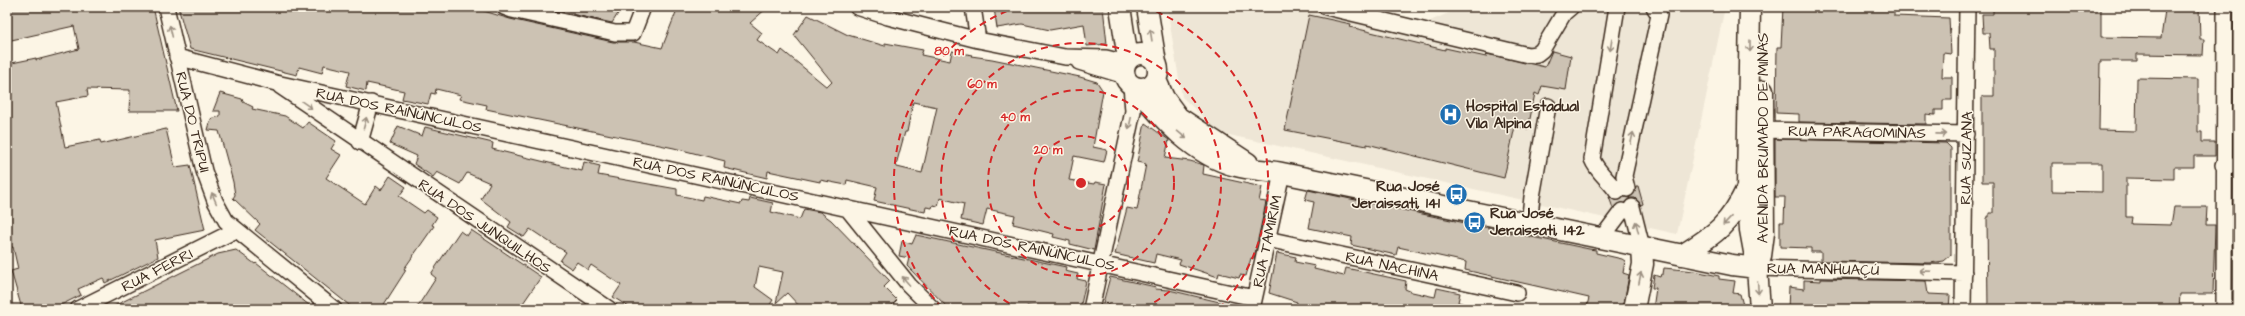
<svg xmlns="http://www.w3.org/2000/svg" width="2245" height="316" font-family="'Architects Daughter',sans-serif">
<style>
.built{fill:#eee6d6}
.building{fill:#ccc2b3;stroke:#3b2a1e;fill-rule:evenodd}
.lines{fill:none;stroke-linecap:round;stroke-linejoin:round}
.minor-tunnel{stroke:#d5ccbd;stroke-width:15;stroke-dasharray:15 8;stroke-linecap:butt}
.minor-casing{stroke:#3b2a1e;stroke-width:18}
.major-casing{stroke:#3b2a1e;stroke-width:23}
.minor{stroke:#fcf5e5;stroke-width:15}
.major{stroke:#fcf5e5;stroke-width:20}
.oneway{stroke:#9c9082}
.ring{fill:none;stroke:#d62828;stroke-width:2;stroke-dasharray:7 5}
.labels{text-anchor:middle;stroke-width:3;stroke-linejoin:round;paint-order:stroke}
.poi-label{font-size:15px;font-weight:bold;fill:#3b2a1e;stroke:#fcf5e5;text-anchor:start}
.street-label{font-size:15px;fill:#3b2a1e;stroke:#fcf5e5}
.centre{fill:#d62828;stroke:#fcf5e5;stroke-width:2}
.ring-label{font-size:12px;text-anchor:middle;font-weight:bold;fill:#d62828;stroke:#fcf5e5;stroke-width:3;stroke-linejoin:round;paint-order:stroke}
</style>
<rect width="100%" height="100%" fill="#fcf5e5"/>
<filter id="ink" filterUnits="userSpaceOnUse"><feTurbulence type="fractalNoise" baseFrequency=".025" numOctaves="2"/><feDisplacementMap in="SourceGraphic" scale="8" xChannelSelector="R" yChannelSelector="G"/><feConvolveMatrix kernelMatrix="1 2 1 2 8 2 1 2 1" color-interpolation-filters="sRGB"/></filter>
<g filter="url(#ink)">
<path class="built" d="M1167,7H1353L1428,22L1462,7H1725L1677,234L1220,133L1182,97Z"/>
<path class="building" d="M15,7H153L177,111H129L130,90L87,89L88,96L56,102L65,147L100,140L101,144L166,129L175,167L190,165L205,230L155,240L158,257L105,283L103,278L78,289L81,295L53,309H22L11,271L18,269L13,247L7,248V64L36,58V60L79,49L74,26L7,41V9Z
M178,7H306L325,12L326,7H471L510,19L613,42H634L662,48L678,7H768L750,23L762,33L757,40L779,55L782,50L827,87L832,82L794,35L808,15L848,35L885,46V43L923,50L921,55L950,61L952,51L972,55L971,56L992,59L1080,77L1097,82L1103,91L1093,147L1107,150L1104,162L1074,156L1069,180L1094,184L1095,182L1106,184L1094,250L1070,244V241L1053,237L1054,234L1013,224L1015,215L987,209L983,225L961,220L964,204L940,198L938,206L933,205L932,208L926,207L925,212L874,201L877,187L847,180L846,185L820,180V182L768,171L767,178L724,168L725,161L674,148L486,109L487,105L459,99L461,95L436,89L435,94L431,93L428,104L402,99L404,91L367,83L366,91L346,86L350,71L324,65L322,73L299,67L297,75L190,49ZM913,102L937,107L922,173L897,167L896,165L905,132H907Z
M540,7H610L609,10L619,12L612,23Z
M1003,7H1103L1107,44L1087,46L1084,24L1050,30L1022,24L997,28L994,8Z
M1783,7H1894V16L1949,18L1951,54L1943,53L1942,77H1952V100H1943V110H1935V115L1926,114V124L1799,122V114L1776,113L1777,47H1781Z
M1993,7H2101V37L2161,38L2165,10H2170V7H2199L2200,39H2204L2203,55L2137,54V61H2100L2099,130L2136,131L2137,78L2198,79V132H2202V142H2215V156H2194V167H2174V179L2126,178V217H2132L2131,224L2171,225L2174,207H2207L2206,225H2215L2213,294H2180L2179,309H1988L1987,217H1989V213H1993V182H1982V96H1994V49H1990L1989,33H1983L1982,14H1993ZM2052,163H2102V192L2052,191Z
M1309,15L1351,24L1350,27L1445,50V48L1486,57L1487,54L1545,67L1552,51L1571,56L1566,90L1542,86L1539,95L1535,93L1528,129L1515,126L1504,178L1367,144V146L1285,130Z
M220,93L242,99L243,102L253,107L252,109L285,116L303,128L308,122L336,141L331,149L341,155L326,178L365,204L376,186L381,190L390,176L406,187L399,196L424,213L427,210L437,217L432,225L434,226L404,269L406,270L381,309H354L255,230L260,224L233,198L235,195L233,182L219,131L208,130L211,119L220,116V111H213Z
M1145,123L1169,140L1165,158L1190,161L1204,165L1203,174L1262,187L1259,201L1266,202L1254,258H1251L1246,276L1240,275L1239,278L1219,273L1218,277L1179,264L1181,260L1156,254L1154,263L1115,254L1127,208L1137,210L1146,164L1137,162Z
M398,126L422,136L425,127L493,143L492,149L582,171L584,162L600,166L598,175L677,189V195L702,200L703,196L741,204L742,201L749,202L750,198L773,203L771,212L800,219L804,209L820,212L831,220L890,281L884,287L897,300L888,309H802L787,293L776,303L783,272L759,267L755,287L773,300L767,309H632L613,297L621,285L591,265L588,270L577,262L572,269L560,261L566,252L551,243L530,229L524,237L508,227L511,222L481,199L490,183L467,173L460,184L437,172L433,177L414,164L417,156L390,144Z
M1775,139L1946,143L1951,148V255L1944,261L1930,263L1821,261V252H1811V248L1780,247V222H1784L1785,197H1775Z
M1636,186H1638L1643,204L1641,205L1635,198H1630L1624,203H1618L1613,208L1609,197L1618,201L1624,197L1629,198L1635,192Z
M1308,190L1589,249L1596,250V253L1622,259L1625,261L1623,273L1629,275L1623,309H1586L1589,298L1465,270L1466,262L1439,256L1398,247L1396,255L1351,245L1352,237L1309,228L1314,202L1305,200Z
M471,230L541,277L519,309H416L436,278L431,274L460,231L467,236Z
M916,235L1066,267L1065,271L1078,274L1077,279L1086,281L1080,309H1039L1027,306L1026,309H949L907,266L909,258L899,256L902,241L912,244Z
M236,250L255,264L256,263L314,309H108L218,254Z
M1277,253L1296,257L1295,262L1315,266L1314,269L1344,276L1346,268L1406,281L1405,289L1412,292L1435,297L1437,288L1460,293L1458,302L1465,304V309H1296L1297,302L1269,293Z
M1664,268L1694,271L1719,276V279L1735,281L1733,293L1740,294L1744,309H1653L1656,288H1652L1654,275L1660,277L1661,274H1663Z
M1110,277L1156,287L1155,289L1169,290L1228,304V309H1107L1108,304L1103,303Z
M1821,279L1926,281L1928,294L1950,295L1949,309H1788L1789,287L1804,289V280L1821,281Z"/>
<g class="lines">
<path class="minor-tunnel" d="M1617,192L1622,211"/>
<defs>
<path id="minor" d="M166,7L204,171L215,201L226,221L334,309
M504,7L512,10L615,33H633L643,7
M857,7L888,17L978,40L1065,57L1106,58L1126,63
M973,7L978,40
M1326,7L1528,55L1537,54L1542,50L1564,13L1571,7
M177,57L276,83L1254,298
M1079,62L1125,76
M280,86L609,309
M1753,130L1966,134
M360,142L371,103
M2223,165H2238
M1627,189L1624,176L1659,15L1654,7
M1617,192C1609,180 1597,172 1592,159L1617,7
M1632,207L1642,247
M847,208L909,285L933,309
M1529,224L1532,197L1548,106
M1267,239L1517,293
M1601,239L1622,211
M1757,268L1964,273
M78,309L236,230
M1091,309L1133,111L1131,85
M1252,309L1282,173
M1963,309L1967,7
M2224,309L2225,7"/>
<path id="major" d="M1120,7L1128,59
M1147,7L1156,63
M1750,7L1747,188L1750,230L1757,268L1760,309
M1124 71a17 17 0 1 1 34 0a17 17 0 1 1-34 0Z
M1156,80L1164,98L1178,117L1248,163
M1136,87C1161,118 1195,156 1236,166C1250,170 1267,170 1282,173L1732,265L1757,268
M1682,255C1716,234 1730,224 1747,188
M1761,256L1764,233L1763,91
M1634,309L1643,264L1642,247"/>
</defs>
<use href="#minor" class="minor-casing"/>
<use href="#major" class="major-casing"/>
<use href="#minor" class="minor"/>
<use href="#major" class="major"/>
</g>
<defs><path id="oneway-shaft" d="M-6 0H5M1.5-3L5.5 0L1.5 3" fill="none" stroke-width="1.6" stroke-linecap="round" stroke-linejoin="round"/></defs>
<g class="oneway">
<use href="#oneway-shaft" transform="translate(171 31) rotate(-103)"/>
<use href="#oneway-shaft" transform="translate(1151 35) rotate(-99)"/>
<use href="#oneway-shaft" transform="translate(1611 45) rotate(99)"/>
<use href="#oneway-shaft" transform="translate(1750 46) rotate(90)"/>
<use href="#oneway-shaft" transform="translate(307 105) rotate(35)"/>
<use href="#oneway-shaft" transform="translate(365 123) rotate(-75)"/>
<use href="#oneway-shaft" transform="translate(1130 123) rotate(102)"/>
<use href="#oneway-shaft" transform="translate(1941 134) rotate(1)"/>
<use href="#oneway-shaft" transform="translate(1182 135) rotate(40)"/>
<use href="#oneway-shaft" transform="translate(1632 138) rotate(-78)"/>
<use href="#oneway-shaft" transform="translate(214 198) rotate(-113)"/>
<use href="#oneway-shaft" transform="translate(1727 221) rotate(133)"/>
<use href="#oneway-shaft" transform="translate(1637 227) rotate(-104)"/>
<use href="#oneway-shaft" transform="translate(1925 271) rotate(-178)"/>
<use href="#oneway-shaft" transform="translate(1640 278) rotate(-79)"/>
<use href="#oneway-shaft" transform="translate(906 281) rotate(-130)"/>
<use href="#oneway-shaft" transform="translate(1758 288) rotate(87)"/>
</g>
</g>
<g class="ring">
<circle cx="1081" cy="183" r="47"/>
<circle cx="1081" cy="183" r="93"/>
<path d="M1020 309A140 140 0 1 1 1142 309"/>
<path d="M942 308A187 187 0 0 1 1017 7M1145 7A187 187 0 0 1 1220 308"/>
</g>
<defs>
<symbol id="hospital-disc" viewBox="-11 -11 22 22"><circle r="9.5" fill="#1f6fb2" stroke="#fcf5e5"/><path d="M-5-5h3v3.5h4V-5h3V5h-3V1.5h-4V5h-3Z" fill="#fff"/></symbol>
<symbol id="bus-disc" viewBox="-11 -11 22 22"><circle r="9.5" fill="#1f6fb2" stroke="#fcf5e5"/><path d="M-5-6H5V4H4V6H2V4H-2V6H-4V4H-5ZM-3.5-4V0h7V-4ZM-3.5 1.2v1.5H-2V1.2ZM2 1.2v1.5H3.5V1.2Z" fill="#fff"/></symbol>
</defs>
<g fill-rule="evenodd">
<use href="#hospital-disc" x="1438" y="102" width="25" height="25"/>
<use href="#bus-disc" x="1444" y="182" width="25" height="25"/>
<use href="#bus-disc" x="1462" y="210" width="25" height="25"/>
</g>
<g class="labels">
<g class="poi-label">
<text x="1466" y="111">Hospital Estadual<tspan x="1466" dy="17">Vila Alpina</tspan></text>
<text x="1440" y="191" text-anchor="end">Rua José<tspan x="1440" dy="17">Jeraissati, 141</tspan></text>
<text x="1490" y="218">Rua José<tspan x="1490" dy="17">Jeraissati, 142</tspan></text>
</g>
<g class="street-label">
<text transform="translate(399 110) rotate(12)" y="5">RUA DOS RAINÚNCULOS</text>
<text transform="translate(193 122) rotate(76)" y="5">RUA DO TRIPUI</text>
<text transform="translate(1857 132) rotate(1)" y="5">RUA PARAGOMINAS</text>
<text transform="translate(1763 138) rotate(-90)" y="5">AVENIDA BRUMADO DE MINAS</text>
<text transform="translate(1966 158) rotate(-89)" y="5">RUA SUZANA</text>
<text transform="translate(716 179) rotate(12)" y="5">RUA DOS RAINÚNCULOS</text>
<text transform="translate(485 226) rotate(34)" y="5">RUA DOS JUNQUILHOS</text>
<text transform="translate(1267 241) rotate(-78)" y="5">RUA TAMIRIM</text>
<text transform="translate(1032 248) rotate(12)" y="5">RUA DOS RAINÚNCULOS</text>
<text transform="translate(1392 266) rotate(12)" y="5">RUA NACHINA</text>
<text transform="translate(1823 269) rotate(1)" y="5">RUA MANHUAÇÚ</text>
<text transform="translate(157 270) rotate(-27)" y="5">RUA FERRI</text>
</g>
</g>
<circle cx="1081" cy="183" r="6" class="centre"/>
<g class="ring-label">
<text x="949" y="55">80 m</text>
<text x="982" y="88">60 m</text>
<text x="1015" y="121">40 m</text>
<text x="1048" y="154">20 m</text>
</g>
<rect width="2245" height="316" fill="none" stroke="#fcf5e5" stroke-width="24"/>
<rect x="12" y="12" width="2221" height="292" fill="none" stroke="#3b2a1e" stroke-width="1.5" filter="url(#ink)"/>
</svg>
